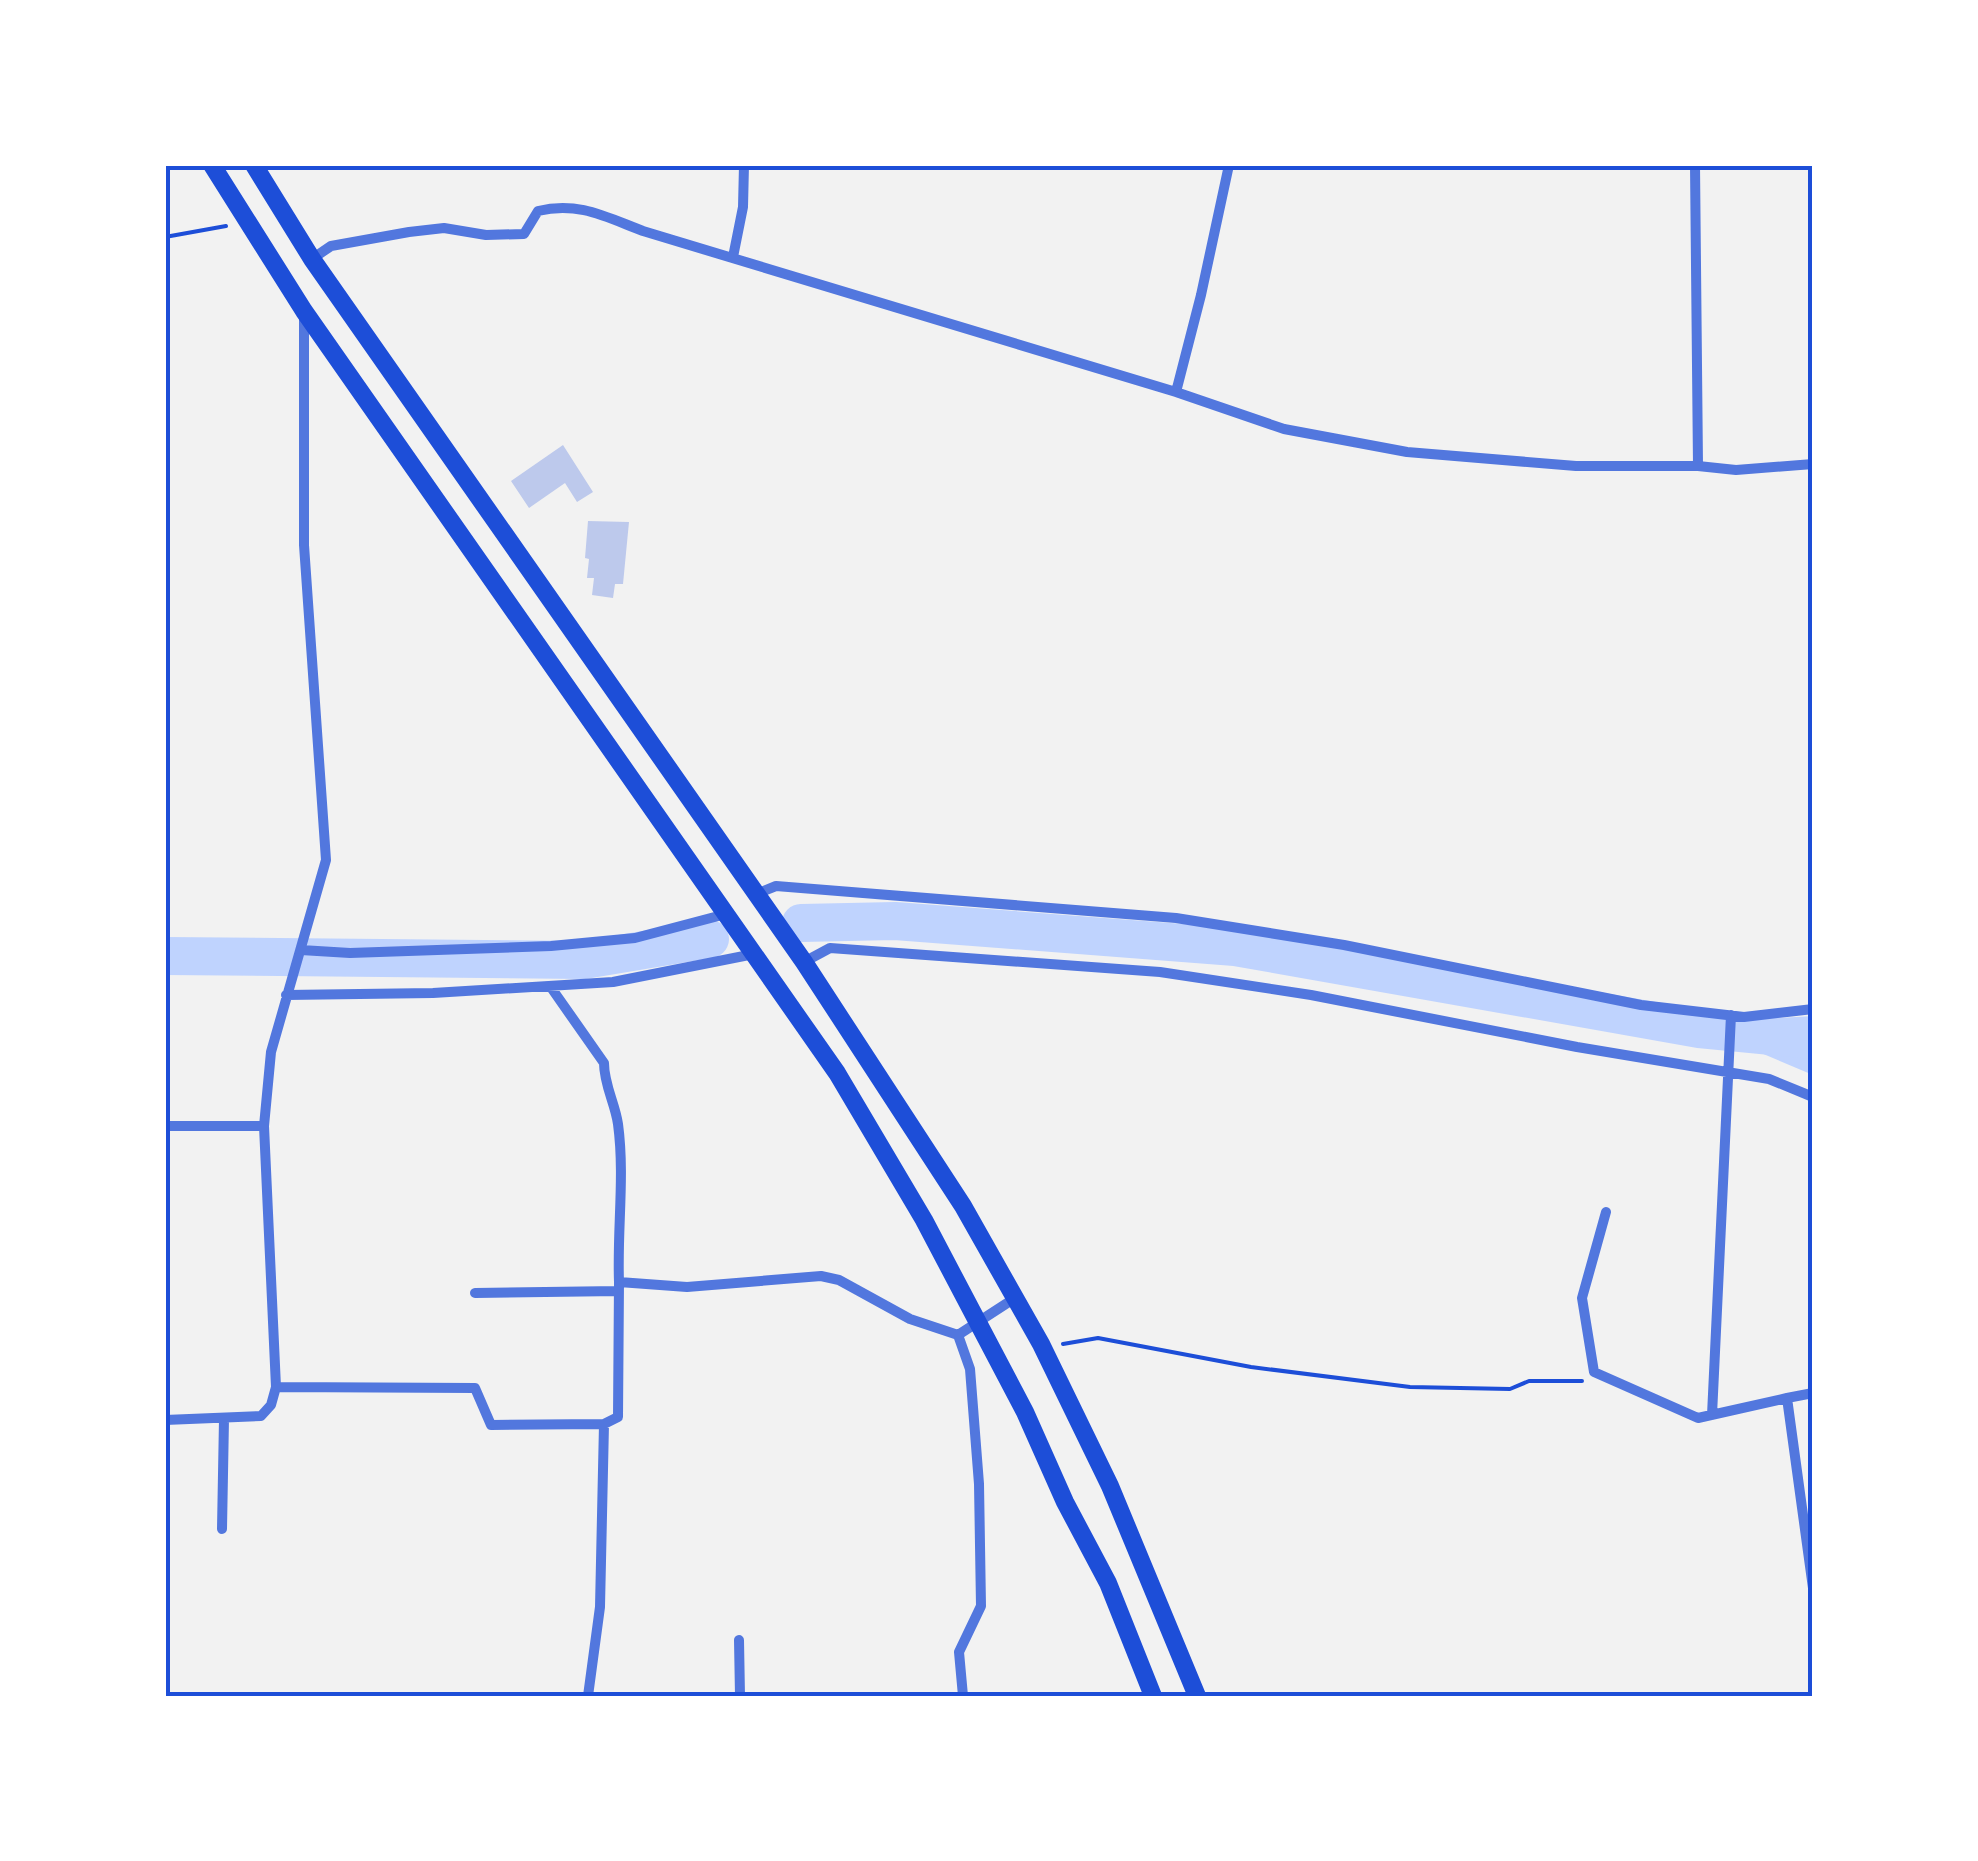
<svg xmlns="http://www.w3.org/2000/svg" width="1978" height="1861" font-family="'PT Sans',sans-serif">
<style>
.water{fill:#bfd3fe}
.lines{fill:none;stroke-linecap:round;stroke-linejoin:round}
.river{stroke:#bfd3fe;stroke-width:38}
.building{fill:#bdc9ec}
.path{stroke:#1d4ed8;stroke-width:4}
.minor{stroke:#5277de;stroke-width:10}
.trunk{stroke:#1d4ed8;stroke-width:18}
.neatline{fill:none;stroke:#1d4ed8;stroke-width:4}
</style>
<rect width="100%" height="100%" fill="#f2f2f2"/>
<path class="water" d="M1813,1016V1075L1761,1053L1762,1019Z"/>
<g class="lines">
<path class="river" d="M801,923L895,921L1235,947L1699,1029L1813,1040
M165,956L584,960L710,939"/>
</g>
<path class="building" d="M563,445L593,492L577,502L565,483L529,508L511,481Z
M588,521L629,522L623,584H615L613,598L592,595L594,578H587L589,559L585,558Z"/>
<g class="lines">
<path class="path" d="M165,237L226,226
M1063,1344L1098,1338L1251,1367L1410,1387L1510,1389L1529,1381H1582"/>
<path class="minor" d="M1695,165L1698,466
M733,257L743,207L744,165
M312,259L331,246L409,232L444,228L486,235L524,234L538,211C578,201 606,217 643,231L1176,392L1284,429L1407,452L1576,466H1698L1736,470L1813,464
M304,316V545L326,860L271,1052L264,1126L276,1387L475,1388L491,1425L604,1424L618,1417L619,1282L687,1287L821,1276L839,1280L910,1319L958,1335L970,1369L979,1484L981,1606L959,1652L963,1696
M1176,392L1201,295L1229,165
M756,894L776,886L1176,918L1344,945L1641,1005L1744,1017L1813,1009
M301,950L350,953L551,946L635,938L726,914
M804,962L830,948L1160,972L1311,995L1577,1047L1769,1079L1813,1097
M550,986L604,1063C604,1085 615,1103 618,1124C625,1176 617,1229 619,1282
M286,995L433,993L613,982L754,954
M165,1126H264
M1606,1212L1582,1298L1594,1372L1698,1418L1787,1398L1813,1588
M475,1293L619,1291
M958,1335L1015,1298
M1787,1398L1813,1393
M1712,1415L1731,1015
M165,1420L261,1416L271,1405L276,1387
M222,1529L224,1419
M739,1640L740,1696
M588,1696L600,1607L604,1424"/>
<path class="trunk" d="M212,165L304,311L837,1073L924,1220L1025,1412L1065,1502L1108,1583L1153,1696
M254,165L312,259L804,962L963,1206L1041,1344L1110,1486L1197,1696"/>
</g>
<rect width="1978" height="1861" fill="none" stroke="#ffffff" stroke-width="335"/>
<rect x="168" y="168" width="1642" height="1526" class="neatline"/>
</svg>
